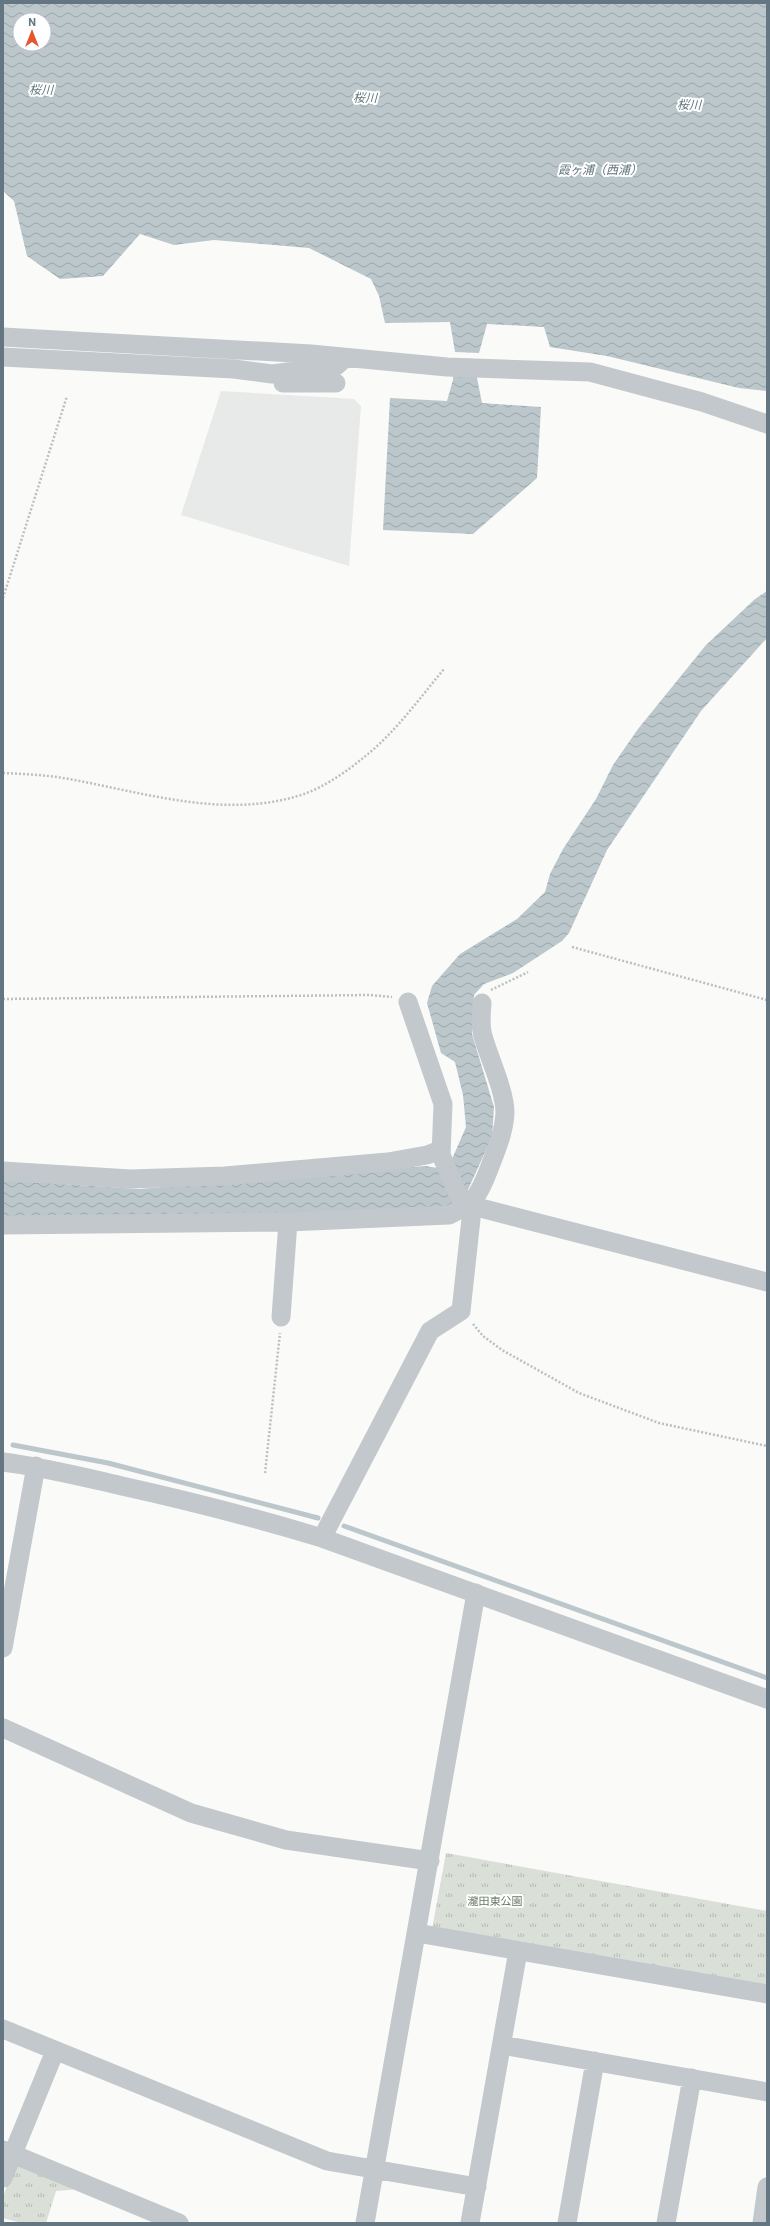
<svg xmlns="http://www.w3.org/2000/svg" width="770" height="2226" font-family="Roboto,'Noto Sans JP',sans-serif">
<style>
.built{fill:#e8e9e9}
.park{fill:url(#park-tufts)}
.water{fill:url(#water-waves);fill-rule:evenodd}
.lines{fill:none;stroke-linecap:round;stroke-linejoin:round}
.stream{stroke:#bbc7cb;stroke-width:5}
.path{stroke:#bbbfc2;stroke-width:2.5;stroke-dasharray:2 2;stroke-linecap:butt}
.minor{stroke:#c3c8cc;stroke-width:19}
.labels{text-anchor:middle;stroke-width:4;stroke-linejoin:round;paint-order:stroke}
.park-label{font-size:11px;fill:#687a64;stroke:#fff}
.water-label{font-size:12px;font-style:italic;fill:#60757c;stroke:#fff}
</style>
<defs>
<pattern id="park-tufts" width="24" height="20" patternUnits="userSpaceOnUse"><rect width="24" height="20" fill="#dadfd7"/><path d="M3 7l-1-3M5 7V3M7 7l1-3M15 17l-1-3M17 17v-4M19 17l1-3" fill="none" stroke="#b4b9b4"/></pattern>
<pattern id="water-waves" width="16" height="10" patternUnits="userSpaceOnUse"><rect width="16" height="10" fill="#bbc7cb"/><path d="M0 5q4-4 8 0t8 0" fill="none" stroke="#9ca6aa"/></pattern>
</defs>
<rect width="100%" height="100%" fill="#fafaf8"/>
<path class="built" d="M221,391L354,399L361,406L349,566L181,515Z"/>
<path class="park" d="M446,1853L767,1911V1986L432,1929Z
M15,2158L81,2189L56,2191L46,2223H21L3,2218V2198Z"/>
<path class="water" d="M3,3H767V391L739,388L607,356L550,347L544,327L487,324L479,353L455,352L450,322L385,323L379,296L371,279L309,248L214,240L174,245L140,234L103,276L60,279L27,256L14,201L3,191ZM20,20H44V44H20Z
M453,363H477V378L482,403L541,407L537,478L473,534L383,530L390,398L447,401L453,380Z
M767,591V638L701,711L607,850L569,933L562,941L513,973L484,984L474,995L472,1034L494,1107L492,1137L466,1194L451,1207L250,1217H3V1180L139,1189L425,1166L438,1168L452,1159L466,1127L463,1095L455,1062L441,1053L427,1003L432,986L460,954L517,919L545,892L550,874L563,849L596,799L613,765L638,729L706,645L755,599Z"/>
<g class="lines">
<path class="stream" d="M13,1445L108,1463L318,1518
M344,1526L767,1678"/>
<path class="path" d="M3,598L67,396
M3,773C25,774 47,775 69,779C146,793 227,820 304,794C324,787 346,772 363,758C394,734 419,699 444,669
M572,947L767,1000
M491,990L528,972
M3,999L370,995L392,997
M473,1324L483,1336L502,1350L579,1393L659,1423L767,1446
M265,1473L280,1333"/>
<path class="minor" d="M3,337L311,354L447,367L590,372L702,402L767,424
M3,357L234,369L272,374L336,366L344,359
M283,383H336
M408,1002L443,1104L441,1155L458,1194L469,1205L767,1282
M3,1171L130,1179L225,1176L388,1162L427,1155L440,1150
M3,1225L288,1222L449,1215C475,1203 479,1195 489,1169C496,1150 504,1133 505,1113C505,1091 489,1058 483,1036C480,1026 481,1014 482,1003
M281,1317L288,1222
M3,1462C43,1467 83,1477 122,1486C190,1501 256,1518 322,1538L767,1699
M322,1538L430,1331L461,1311L471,1219L469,1205
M3,1648L36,1466
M3,1728L191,1813L286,1840L430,1861
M417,1933L767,1994
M3,2029L327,2161L477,2187
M502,2045L767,2092
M3,2150L179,2223
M3,2178L55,2051
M365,2223L476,1593
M470,2223L518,1951
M567,2223L595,2061
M666,2223L692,2078
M762,2223L767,2187"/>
</g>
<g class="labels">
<g class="park-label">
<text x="495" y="1905">瀧田東公園</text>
</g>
<g class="water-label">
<text transform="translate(41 90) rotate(1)" y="4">桜川</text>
<text transform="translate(365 98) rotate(1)" y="4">桜川</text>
<text transform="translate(689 105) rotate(1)" y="4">桜川</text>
<text x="600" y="174">霞ヶ浦（西浦）</text>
</g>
</g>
<rect width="770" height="2226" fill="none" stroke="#657683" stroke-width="8"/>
<g transform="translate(32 32)"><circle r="19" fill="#ffffff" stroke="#c1c8cd"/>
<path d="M0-3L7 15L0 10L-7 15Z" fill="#e4572e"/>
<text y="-6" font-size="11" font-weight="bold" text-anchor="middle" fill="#657683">N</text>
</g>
</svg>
